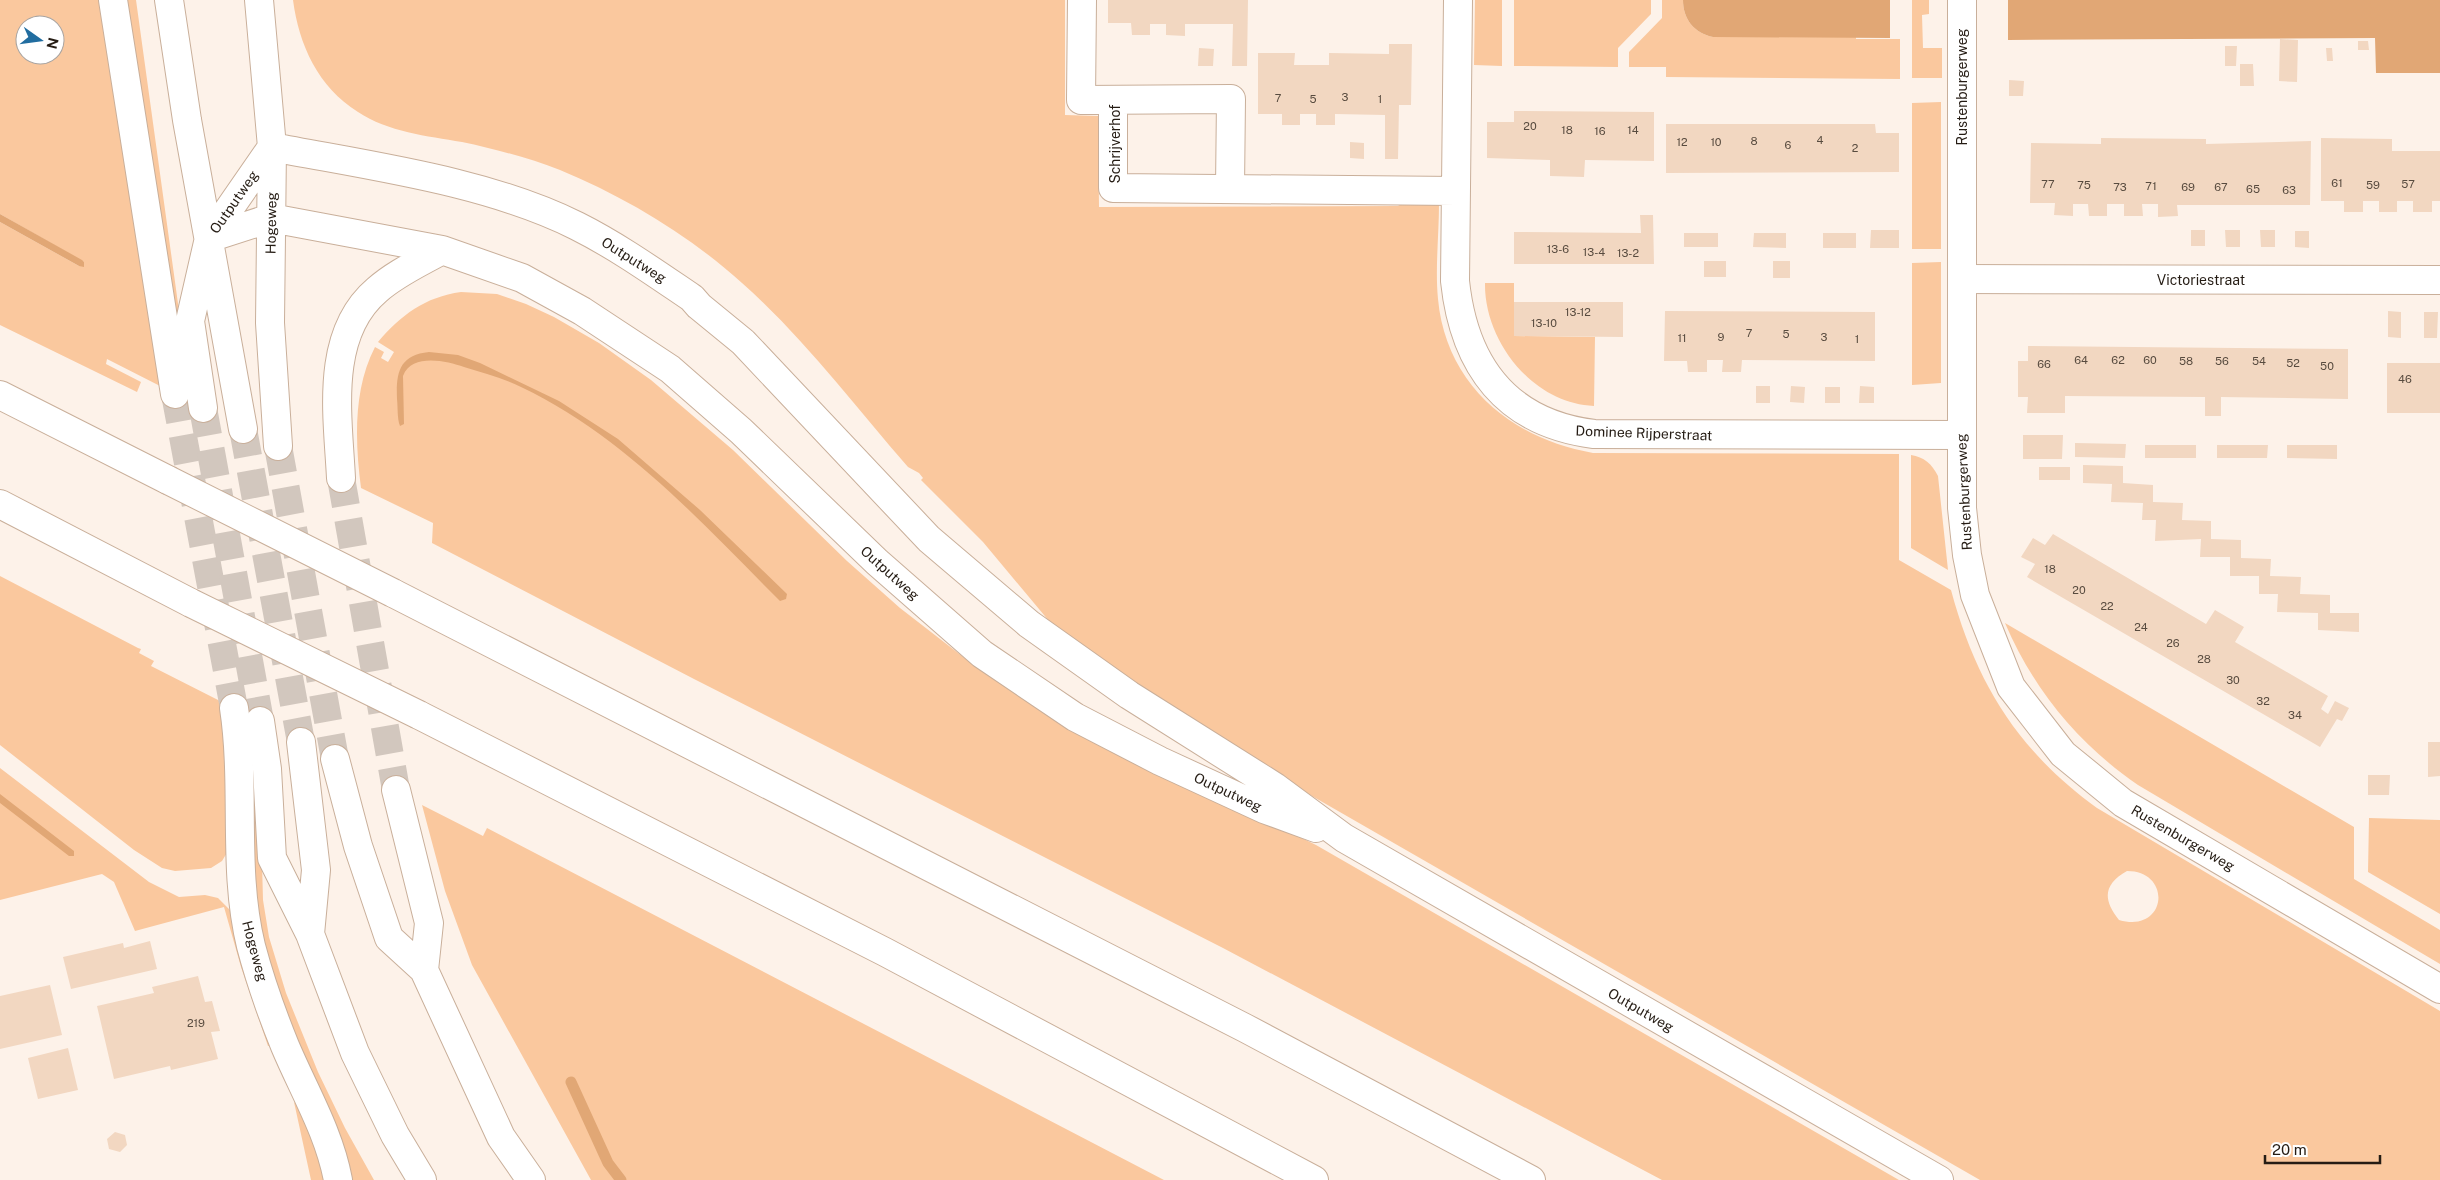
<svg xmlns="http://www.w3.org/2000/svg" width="2440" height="1180" font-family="'Public Sans',sans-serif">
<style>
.green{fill:#fac89e;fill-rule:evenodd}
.water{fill:#e1a775}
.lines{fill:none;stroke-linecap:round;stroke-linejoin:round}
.stream{stroke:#e1a775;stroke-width:11}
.building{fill:#f2d7c1}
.minor-tunnel{stroke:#d2c7be;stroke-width:28;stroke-dasharray:28 14;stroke-linecap:butt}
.primary-tunnel{stroke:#d2c7be;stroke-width:28;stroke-dasharray:28 14;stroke-linecap:butt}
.minor-casing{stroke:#c9af9a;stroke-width:30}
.tertiary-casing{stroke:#c9af9a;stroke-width:30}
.primary-casing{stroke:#c9af9a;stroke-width:30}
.motorway-casing{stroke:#c9af9a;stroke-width:30}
.minor{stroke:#fff;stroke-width:28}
.tertiary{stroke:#fff;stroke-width:28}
.primary{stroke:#fff;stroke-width:28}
.motorway{stroke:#fff;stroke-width:28}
.motorway-bridge-casing{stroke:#c9af9a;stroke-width:30;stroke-linecap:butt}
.motorway-bridge{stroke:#fff;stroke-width:28}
.labels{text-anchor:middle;stroke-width:4;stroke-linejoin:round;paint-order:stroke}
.number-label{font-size:11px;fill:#584b3f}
.street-label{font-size:14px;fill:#251c14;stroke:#fff}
</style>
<rect width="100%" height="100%" fill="#fdf2e9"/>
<path class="green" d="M0,0H101L131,206L162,387L107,359L106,364L141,382L137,392L0,325V222L79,266L84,262L0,214ZM25,25H55V55H25Z
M124,0H136L193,412L189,410L167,280Z
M293,0H1065V115L1098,116L1099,207L1398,206L1401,204H1439C1439,235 1435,268 1438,299C1446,385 1512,439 1593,453L1899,454V560L1951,590C1976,683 2018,751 2097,808L2440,1011V1180H1980L1305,792L1164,705L1054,627L983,542L921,480L923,478L919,473L908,467C854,405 803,337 742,283C689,235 625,197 560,170C529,158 495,149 462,142C427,136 388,132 358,112C318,87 299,45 293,0ZM2127,871C2173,871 2167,934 2119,920C2102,899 2104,884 2127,871Z
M1475,0H1502V66L1474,65Z
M1514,0H1651V14L1618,48V67L1514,66Z
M1662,0H1683C1683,19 1694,33 1713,37L1856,36V39H1900V79L1666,77V67H1629V52L1662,18Z
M1912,0H1929V14L1922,15L1923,48H1942V78H1912Z
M1941,102V249H1912V103Z
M1941,262V383L1912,385V263Z
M1485,283H1514V336L1595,337L1594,406C1533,404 1484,341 1485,283Z
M461,292L497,294L526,304L554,317L599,343L651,380L733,450L847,561L900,608L971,663L1014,693L1060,720L1316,845L1899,1180H1662L1223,948L694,679L432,543L433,523L361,488C355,442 353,389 375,347L384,352L381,358L388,362L394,352L378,342C401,315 425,297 461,292Z
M1911,455C1924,457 1932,464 1938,476L1948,570L1911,548Z
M0,576L138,648L141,649L139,653L154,661L151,666L222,702L225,726L228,851L222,861L211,868L175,871L162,868L134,850L0,745Z
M2005,623L2354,827V879L2440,930V964L2138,785C2077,743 2034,690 2005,623Z
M252,732L260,789L263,900L269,937L286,993L318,1072L345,1128L374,1180H350L269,969L257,914L252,848Z
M0,768L149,882L179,897L205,895L218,898L231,911L273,1046H268L241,967L224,907L135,931L114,882L102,874L0,900Z
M422,805L483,836L487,828L1164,1180H591L472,965L445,891Z
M2369,818L2440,820V914L2368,872Z
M294,1102C312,1115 321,1159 327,1180H311Z"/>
<path class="water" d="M1683,0H1890V38L1713,37C1694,33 1683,19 1683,0Z
M2008,0H2440V73H2376L2375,38L2008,40Z
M0,214L82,260L84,262V267L79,266L0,222Z
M429,352L458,355L480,363L559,401L618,439L700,510L787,594L786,599L780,601C701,522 624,436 521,387C503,378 483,373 464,367C446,361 412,353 403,376L404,424L400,426C397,418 398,408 397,399C396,373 399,355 429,352Z
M0,794L74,851V856H69L0,803Z"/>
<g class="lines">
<path class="stream" d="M571,1082L608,1163L621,1180"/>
</g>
<path class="building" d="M1108,0H1248L1247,66H1232L1233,24H1185V36L1166,35V24H1150V35H1132L1131,23H1108Z
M2280,39L2298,40L2297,82L2279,81Z
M2358,41H2368L2369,50H2358Z
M1389,44H1412L1411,105H1399L1398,159H1385V115L1335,114V125H1316V114H1300V125H1282V114H1258V53H1295L1294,65H1329V53L1389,54Z
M2225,46H2237L2236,66H2225Z
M1199,48L1214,49L1213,66H1198Z
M2326,48H2332L2333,61H2327Z
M2240,64H2253L2254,86H2240Z
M2009,80L2024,81L2023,96H2009Z
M1514,111L1654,112V161L1585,160L1584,177L1550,176V160L1487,158V122H1514Z
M1666,124H1875L1876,133H1899V172L1666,173Z
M2101,138L2206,139V144L2311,141L2310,205H2177L2178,216L2158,217V204H2142L2143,216H2124V204H2107V216H2089L2088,204H2073V216L2054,215L2055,203H2030L2031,143L2101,144Z
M2321,138L2392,139V151H2440V201H2432V212H2413V201H2397V212H2379V201H2363V212H2344V201H2321Z
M1350,142L1364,143V159L1350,158Z
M1640,215H1653L1654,264H1514V232L1641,233Z
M1871,230H1899V248H1870Z
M2191,230H2205V246H2191Z
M2225,230H2240V247H2226Z
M2260,230H2275V247H2261Z
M2295,231H2309V248L2295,247Z
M1684,233H1718V247H1684Z
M1754,233H1786V248L1753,247Z
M1823,233H1856V248H1823Z
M1704,261H1726V277H1704Z
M1773,261H1790V278H1773Z
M1514,302H1623V337L1514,336Z
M1665,311L1875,312V361L1742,360L1741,372H1722L1723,360H1707V372H1688L1687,361H1664Z
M2388,311L2401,312V338L2388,337Z
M2424,312H2438L2437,338H2424Z
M2028,346L2348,349V399L2221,397V416H2205V397L2065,396V413H2027L2028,397H2018V361H2028Z
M2387,363H2440V413H2387Z
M1756,386H1770V403H1756Z
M1791,386L1805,387L1804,403L1790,402Z
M1860,386L1874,387V403H1859Z
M1825,387H1840V403H1825Z
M2023,435H2063L2062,459H2023Z
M2075,443L2126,444L2125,458L2075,457Z
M2145,445H2196V458H2145Z
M2217,445H2268L2267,458H2217Z
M2287,445H2337V459L2287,458Z
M2083,465L2123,466V483L2153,485V502L2183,503L2182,520L2211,521V539L2241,540V558L2271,559L2270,576L2301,577L2300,594L2330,595V613H2359V632L2318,630V613L2277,612L2278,594H2259V576H2230V557H2200L2201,539L2155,541L2156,520H2142L2143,503L2111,502L2112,484L2083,483Z
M2039,467H2070V480H2039Z
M2053,534L2206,624L2215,610L2244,627L2235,642L2328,696L2321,709L2328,714L2335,701L2349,708L2342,721L2337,719L2320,747L2027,577L2035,564L2021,557L2033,538L2045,545Z
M2428,742H2440V776L2428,777Z
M2368,775H2390L2389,795H2368Z
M150,941L157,969L71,989L63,957L123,943L124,948Z
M198,976L205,1002L212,1001L220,1031L211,1032L218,1059L171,1070L170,1066L114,1079L97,1006L154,993L152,987Z
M50,985L62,1035L0,1049V996Z
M68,1048L78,1090L38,1099L28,1058Z
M115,1132L125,1135L127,1145L120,1152L109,1149L107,1139Z"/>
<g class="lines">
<path class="minor-tunnel" d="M175,394L234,708"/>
<path class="primary-tunnel" d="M203,408L260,721
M243,429L301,742
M278,446L335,759
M341,478L396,790"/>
<defs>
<path id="minor" d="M113,0L175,394
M1082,0L1081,100L1231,99L1230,188
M1458,0L1455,281C1464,366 1506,423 1594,434L1961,435
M1113,100V188L1456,191
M1962,279L2440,280
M234,708C246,787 232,869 251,946C260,980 272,1014 285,1046C304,1091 329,1132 338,1180"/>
<path id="tertiary" d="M1962,0V508L1967,555L1975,595L2011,687L2063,754L2123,803L2440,989"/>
<path id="primary" d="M169,0L187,120L243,429
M259,0L272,147L270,323L278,446
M272,147C370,166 487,181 577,226C617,246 655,273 692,298L699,306L743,342L929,539L1029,624L1129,695L1275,787L1344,838L1939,1180
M209,238L271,218L442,250L522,278L582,311L670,369L741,431L877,562L982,654L1075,717L1160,761L1264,809L1316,828
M203,408L190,321L209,238L272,147
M341,478C338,417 324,335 377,290C396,273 421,262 442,250
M260,721L267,769L272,858L310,934L355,1053L395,1135L422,1180
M301,742L316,870L310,934
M335,759L358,846L389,938L424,970L501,1137L531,1180
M396,790L429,923L424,970"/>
<path id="motorway" d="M0,395L168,480
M0,504L191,603
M393,593L1245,1028L1531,1180
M419,715L885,952L1314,1180"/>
</defs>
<use href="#minor" class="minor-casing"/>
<use href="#tertiary" class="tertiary-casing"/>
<use href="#primary" class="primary-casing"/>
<use href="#motorway" class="motorway-casing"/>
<use href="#minor" class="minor"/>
<use href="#tertiary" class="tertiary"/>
<use href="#primary" class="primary"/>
<use href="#motorway" class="motorway"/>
<defs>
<path id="motorway-bridge" d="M168,480L393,593
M191,603L419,715"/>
</defs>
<use href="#motorway-bridge" class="motorway-bridge-casing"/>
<use href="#motorway-bridge" class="motorway-bridge"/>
</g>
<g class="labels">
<g class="number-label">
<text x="1345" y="101">3</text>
<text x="1278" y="102">7</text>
<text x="1313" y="103">5</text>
<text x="1380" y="103">1</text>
<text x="1530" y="130">20</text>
<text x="1567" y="134">18</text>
<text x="1633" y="134">14</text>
<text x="1600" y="135">16</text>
<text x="1820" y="144">4</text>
<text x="1754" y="145">8</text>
<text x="1682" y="146">12</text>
<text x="1716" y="146">10</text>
<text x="1788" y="149">6</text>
<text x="1855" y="152">2</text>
<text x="2337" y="187">61</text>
<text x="2048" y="188">77</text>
<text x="2408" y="188">57</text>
<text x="2084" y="189">75</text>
<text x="2373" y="189">59</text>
<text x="2151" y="190">71</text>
<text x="2120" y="191">73</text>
<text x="2188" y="191">69</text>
<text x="2221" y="191">67</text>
<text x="2253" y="193">65</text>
<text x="2289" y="194">63</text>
<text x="1558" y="253">13-6</text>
<text x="1594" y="256">13-4</text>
<text x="1628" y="257">13-2</text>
<text x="1578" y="316">13-12</text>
<text x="1544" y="327">13-10</text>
<text x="1749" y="337">7</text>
<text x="1786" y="338">5</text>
<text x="1721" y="341">9</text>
<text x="1824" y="341">3</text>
<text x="1682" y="342">11</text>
<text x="1857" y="343">1</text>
<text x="2081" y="364">64</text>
<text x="2118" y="364">62</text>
<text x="2150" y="364">60</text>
<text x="2186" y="365">58</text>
<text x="2222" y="365">56</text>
<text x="2259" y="365">54</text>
<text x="2293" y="367">52</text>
<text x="2044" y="368">66</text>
<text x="2327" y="370">50</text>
<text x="2405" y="383">46</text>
<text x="2050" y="573">18</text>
<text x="2079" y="594">20</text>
<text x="2107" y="610">22</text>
<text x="2141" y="631">24</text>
<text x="2173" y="647">26</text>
<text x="2204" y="663">28</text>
<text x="2233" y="684">30</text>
<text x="2263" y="705">32</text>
<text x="2295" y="719">34</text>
<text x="196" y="1027">219</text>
</g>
<g class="street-label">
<text transform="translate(1962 87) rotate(-90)" y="5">Rustenburgerweg</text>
<text transform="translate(1115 144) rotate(-90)" y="5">Schrijverhof</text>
<text transform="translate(234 202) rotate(-55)" y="5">Outputweg</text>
<text transform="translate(271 223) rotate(-89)" y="5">Hogeweg</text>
<text transform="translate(634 260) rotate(32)" y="5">Outputweg</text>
<text x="2201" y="285">Victoriestraat</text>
<text transform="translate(1644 433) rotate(2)" y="5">Dominee Rijperstraat</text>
<text transform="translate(1964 492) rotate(-93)" y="5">Rustenburgerweg</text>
<text transform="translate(890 573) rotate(42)" y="5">Outputweg</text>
<text transform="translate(1228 792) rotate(25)" y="5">Outputweg</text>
<text transform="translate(2183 838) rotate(30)" y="5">Rustenburgerweg</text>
<text transform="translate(255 951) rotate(75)" y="5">Hogeweg</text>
<text transform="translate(1641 1010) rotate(30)" y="5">Outputweg</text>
</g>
</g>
<g transform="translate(40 40) rotate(104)"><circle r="24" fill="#ffffff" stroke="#a8a4a1"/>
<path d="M0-4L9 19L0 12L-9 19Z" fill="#216da0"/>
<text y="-8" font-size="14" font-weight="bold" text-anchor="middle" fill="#251c14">N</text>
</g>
<path d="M2265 1155v8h115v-8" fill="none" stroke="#251c14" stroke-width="2.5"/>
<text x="2272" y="1155" font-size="15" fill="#251c14" stroke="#ffffff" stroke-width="4" paint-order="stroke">20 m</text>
</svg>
